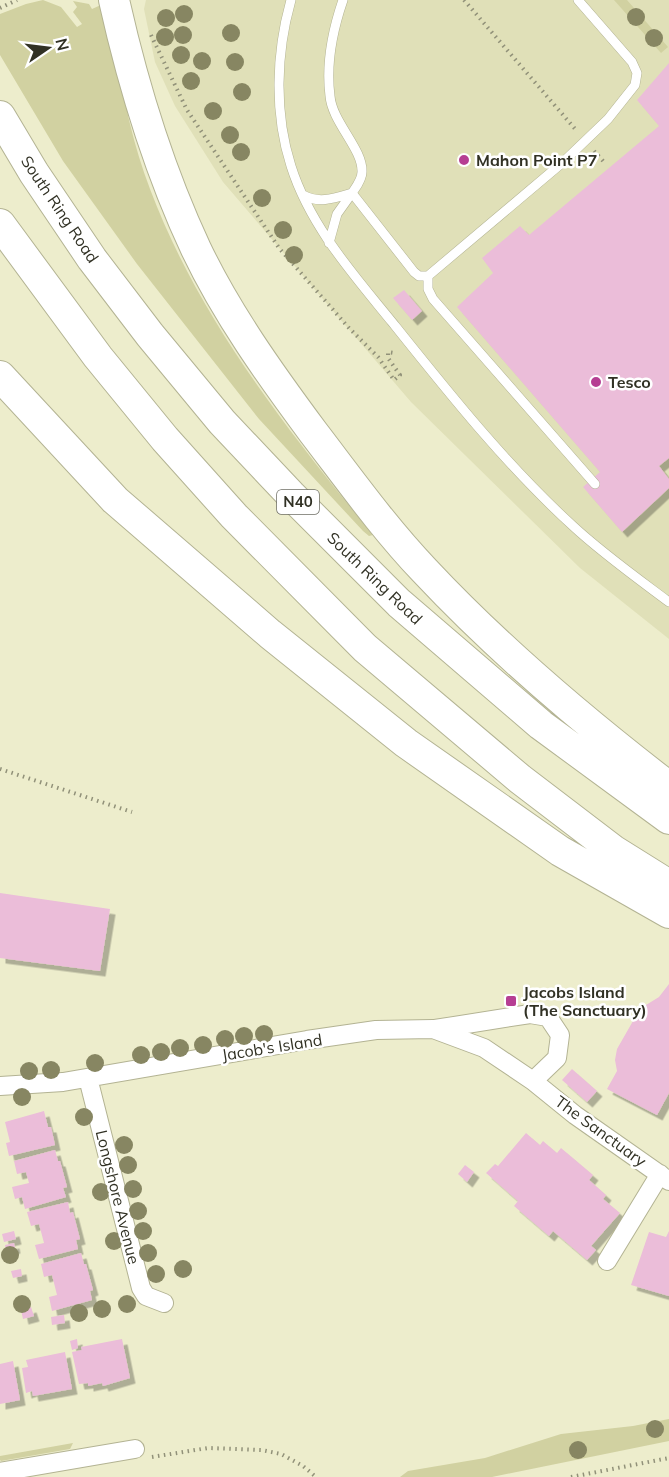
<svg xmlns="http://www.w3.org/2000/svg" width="669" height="1477" font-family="Mulish,sans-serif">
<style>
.built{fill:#e0e0b8}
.green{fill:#d1d1a1}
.building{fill:#ebbdd9;filter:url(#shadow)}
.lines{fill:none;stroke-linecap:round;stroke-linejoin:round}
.service-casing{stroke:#b3b393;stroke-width:10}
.minor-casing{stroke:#b3b393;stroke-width:20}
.trunk-casing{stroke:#b3b393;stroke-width:32}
.path{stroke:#919179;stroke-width:4;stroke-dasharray:1.5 4.5;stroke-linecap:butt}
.service{stroke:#fff;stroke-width:9}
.minor{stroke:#fff;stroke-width:18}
.trunk{stroke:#fff;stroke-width:30}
.tree{fill:#878662}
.poi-dot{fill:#b63e93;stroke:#fff;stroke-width:2}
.labels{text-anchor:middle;stroke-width:5;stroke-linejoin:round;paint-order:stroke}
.shield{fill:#fff;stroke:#6f6f66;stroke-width:1.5}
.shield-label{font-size:15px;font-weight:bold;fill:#313124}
.poi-label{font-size:16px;font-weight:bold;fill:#313124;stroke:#fff;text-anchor:start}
.street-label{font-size:16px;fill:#313124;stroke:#fff}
</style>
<defs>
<filter id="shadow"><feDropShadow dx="5.5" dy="5.5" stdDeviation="0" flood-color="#0004"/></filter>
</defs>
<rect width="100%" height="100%" fill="#ededcc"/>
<path class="built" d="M146,0H669V639L580,568L411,402L223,182L175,106L155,62L144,9Z"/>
<path class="green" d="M43,0L61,7L77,27L82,24L73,12L77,7L73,1L89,4L92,9L103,4C110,29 118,54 123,79C126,94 126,109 130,124C135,145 142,168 150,189C199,319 286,428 373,535L369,536L363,531L259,419L137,264L63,161L0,55V14L26,4Z
M614,0H627L668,47L661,53Z
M669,1419V1441L492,1477H400L408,1471L485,1458L561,1434L633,1426Z
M73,1443L70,1449L1,1461L0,1460V1456Z"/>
<path class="building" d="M669,63V458L659,466L669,479V488L622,532L583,487L600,472L457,307L493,273L482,258L520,226L529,235L659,126L637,100Z
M404,290L422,311L412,320L393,298Z
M0,893L110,909L100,971L0,958Z
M669,984V1093L657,1115L607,1089L617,1071L615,1060L617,1049L637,1014L646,1005L659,997Z
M572,1069L597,1091L587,1102L562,1080Z
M44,1111L48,1127H51L55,1145L9,1156L6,1143L10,1142L5,1122Z
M526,1133L540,1145L543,1141L557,1153L561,1148L593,1175L589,1180L606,1195L603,1199L620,1213L591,1246L596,1250L587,1260L553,1231L549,1236L514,1206L518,1201L486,1173L495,1164L498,1166Z
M55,1150L58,1161H60L67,1187L63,1188L66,1197L25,1209L22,1197L15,1199L12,1187L29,1183L26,1172L17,1174L14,1161Z
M465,1165L474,1172L467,1182L458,1174Z
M68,1202L70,1213L73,1212L80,1239L76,1240L78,1249L39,1259L35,1245L44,1243L39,1224L31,1226L27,1212Z
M14,1231L16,1239L4,1242L2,1234Z
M669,1231V1296L631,1285L649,1232L666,1237Z
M14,1243L15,1248L6,1251L5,1245Z
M81,1253L84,1264H86L93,1290L90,1291L92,1300L52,1311L49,1297L57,1295L52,1275L44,1277L41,1264Z
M21,1269L22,1276L13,1278L11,1271Z
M31,1307L34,1316L23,1319L21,1310Z
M64,1315L65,1323L52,1325L51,1317Z
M77,1339L78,1348L72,1350L70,1341Z
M122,1339L130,1378L103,1386L102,1383L88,1386V1383L79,1384L72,1352L82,1350L81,1347Z
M65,1352L72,1389L33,1396L32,1391L26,1393L22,1368L28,1367L26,1360Z
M13,1361L20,1400L0,1404V1364Z"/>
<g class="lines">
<defs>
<path id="service" d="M291,0C276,53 274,113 291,166C310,226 353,274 392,322C448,392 506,465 573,526C602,553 637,578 669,602
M343,0C333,29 326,65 330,96C332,122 363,149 362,172C362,180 356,187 352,193L414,272L419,276H428L562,163L608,119L635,85L637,73L632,62L578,0
M303,195C319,204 335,198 352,193
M329,243L337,214L352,193
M428,276V289L433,299L595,484"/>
<path id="minor" d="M435,1029L530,1014L548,1017L560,1035L557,1058L533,1081
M88,1078L141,1288L146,1296L164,1303
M0,1086L63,1082L307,1040L376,1030L433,1029L484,1048L533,1081L575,1115L669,1181
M607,1261L660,1174
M0,1472L135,1449"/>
<path id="trunk" d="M114,0C133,85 159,170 196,249C227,314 270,374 313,432C349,479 384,528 425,571C499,650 583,721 669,787
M0,116L34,173L92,259L150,335L222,422L291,495L399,603L541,725L669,819
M0,224L98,357L165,439L234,516L365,648L520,779L613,850L669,885
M0,376L115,500L270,634L406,743L560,851L669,913"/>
</defs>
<use href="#service" class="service-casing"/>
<use href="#minor" class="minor-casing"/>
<use href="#trunk" class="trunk-casing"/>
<path class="path" d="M464,0L576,130
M0,8L17,0
M151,35L187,110L279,248L349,328L378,357L394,380L400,375L388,358V352L394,353L395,351
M594,151L604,162
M0,769L132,812
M152,1457L208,1448L262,1450L281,1454L303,1466L316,1477
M571,1477L669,1458"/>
<use href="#service" class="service"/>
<use href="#minor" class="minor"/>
<use href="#trunk" class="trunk"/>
</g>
<g class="tree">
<circle cx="184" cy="14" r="9"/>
<circle cx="636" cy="17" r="9"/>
<circle cx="166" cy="18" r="9"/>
<circle cx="231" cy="33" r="9"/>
<circle cx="183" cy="35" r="9"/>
<circle cx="165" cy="37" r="9"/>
<circle cx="654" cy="38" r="9"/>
<circle cx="181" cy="55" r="9"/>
<circle cx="202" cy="61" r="9"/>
<circle cx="235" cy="62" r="9"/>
<circle cx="191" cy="81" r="9"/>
<circle cx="242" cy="92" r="9"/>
<circle cx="213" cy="111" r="9"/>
<circle cx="230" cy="135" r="9"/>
<circle cx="241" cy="152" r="9"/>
<circle cx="262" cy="198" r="9"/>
<circle cx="283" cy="230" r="9"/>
<circle cx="294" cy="255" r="9"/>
<circle cx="264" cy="1034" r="9"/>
<circle cx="244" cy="1036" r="9"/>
<circle cx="225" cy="1039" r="9"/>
<circle cx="203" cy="1045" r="9"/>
<circle cx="180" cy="1048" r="9"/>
<circle cx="161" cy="1052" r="9"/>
<circle cx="141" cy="1055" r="9"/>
<circle cx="95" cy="1063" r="9"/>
<circle cx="51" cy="1070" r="9"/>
<circle cx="29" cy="1071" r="9"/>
<circle cx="22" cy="1097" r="9"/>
<circle cx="84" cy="1117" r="9"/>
<circle cx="124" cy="1145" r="9"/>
<circle cx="128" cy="1165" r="9"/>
<circle cx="133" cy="1189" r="9"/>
<circle cx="101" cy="1192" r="9"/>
<circle cx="138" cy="1211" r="9"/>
<circle cx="143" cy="1231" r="9"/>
<circle cx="114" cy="1241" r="9"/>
<circle cx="148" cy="1253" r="9"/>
<circle cx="10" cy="1255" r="9"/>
<circle cx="183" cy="1269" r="9"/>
<circle cx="156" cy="1274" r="9"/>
<circle cx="22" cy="1304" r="9"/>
<circle cx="127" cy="1304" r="9"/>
<circle cx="102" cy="1309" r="9"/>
<circle cx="79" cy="1313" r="9"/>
<circle cx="655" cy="1429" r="9"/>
<circle cx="578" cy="1450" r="9"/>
</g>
<g class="poi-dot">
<circle cx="464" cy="160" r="6"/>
<circle cx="596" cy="382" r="6"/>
<rect x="505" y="995" width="12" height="12" rx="3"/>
</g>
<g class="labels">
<rect class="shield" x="277" y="490" width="42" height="24" rx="4.5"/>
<g class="shield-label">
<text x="298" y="507">N40</text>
</g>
<g class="poi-label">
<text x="476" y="166">Mahon Point P7</text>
<text x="608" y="388">Tesco</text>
<text x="523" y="998">Jacobs Island<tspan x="523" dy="18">(The Sanctuary)</tspan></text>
</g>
<g class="street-label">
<text transform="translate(60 209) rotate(56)" y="6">South Ring Road</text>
<text transform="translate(375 578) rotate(44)" y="6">South Ring Road</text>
<text transform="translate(272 1047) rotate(-9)" y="6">Jacob's Island</text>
<text transform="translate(601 1131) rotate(36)" y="6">The Sanctuary</text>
<text transform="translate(118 1197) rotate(76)" y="6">Longshore Avenue</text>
</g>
</g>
<g transform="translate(48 48) rotate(76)" stroke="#ffffff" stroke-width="4.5" paint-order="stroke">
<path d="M0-4.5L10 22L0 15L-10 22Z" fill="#313124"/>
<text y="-9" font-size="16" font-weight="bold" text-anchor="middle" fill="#313124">N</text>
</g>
</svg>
